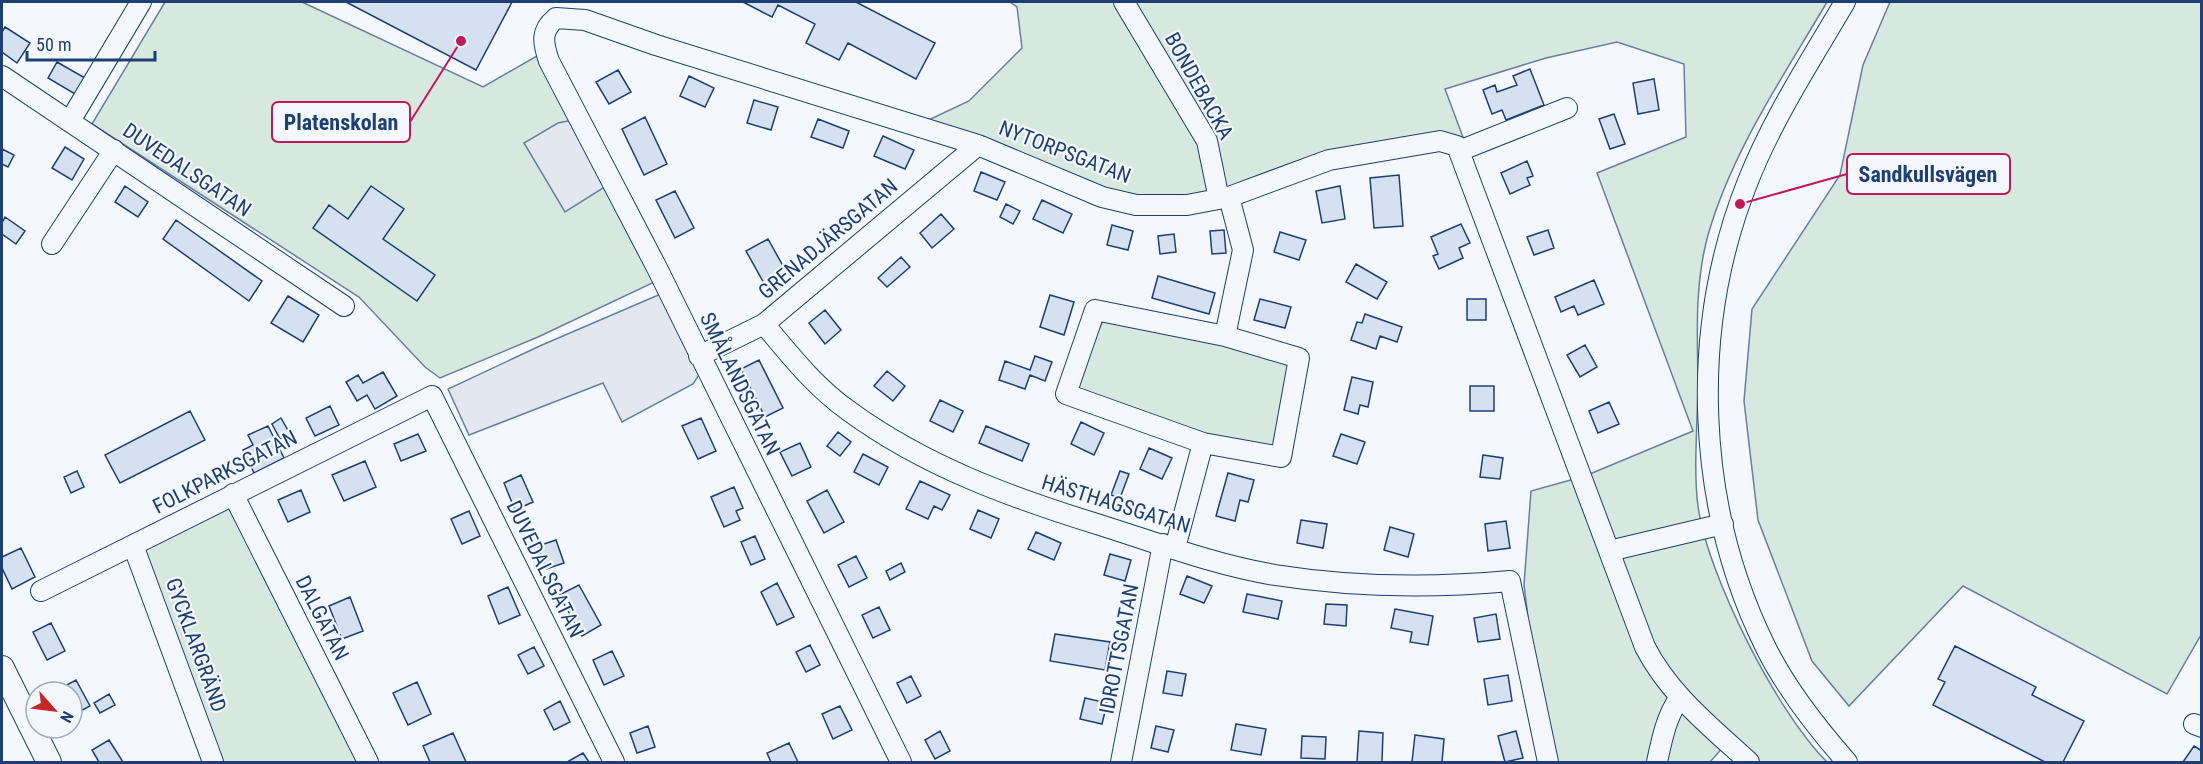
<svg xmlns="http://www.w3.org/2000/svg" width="2203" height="764" font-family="'Roboto Condensed',sans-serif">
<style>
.green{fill:#d7e8df;stroke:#687fa3;stroke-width:1.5}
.parking{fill:#e3e8f0;stroke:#687fa3;stroke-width:1.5}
.building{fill:#d5e0f0;stroke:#1d3f73;stroke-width:1.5}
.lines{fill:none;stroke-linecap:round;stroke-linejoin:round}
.minor-casing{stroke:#1d3f73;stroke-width:22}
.major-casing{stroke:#1d3f73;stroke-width:26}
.minor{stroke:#f4f7fb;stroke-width:20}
.major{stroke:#f4f7fb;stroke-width:24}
.labels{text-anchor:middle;stroke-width:4.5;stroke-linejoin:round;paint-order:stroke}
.street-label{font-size:21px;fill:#1d3f73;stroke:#f4f7fb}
.leader{fill:none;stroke:#c2185b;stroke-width:2}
.callout-dot{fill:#c2185b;stroke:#f4f7fb;stroke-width:2}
.callout{fill:#f4f7fb;stroke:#c2185b;stroke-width:2}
.callout-label{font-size:22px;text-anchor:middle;font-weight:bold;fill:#1d3f73}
</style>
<rect width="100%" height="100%" fill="#f4f7fb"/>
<path class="green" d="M165,2H302L483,87L542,53L663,278L538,337L440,378L425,367L359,297L92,124Z
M1010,2H1827C1783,77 1732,151 1708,235C1695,282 1697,331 1698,379C1698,418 1693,470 1698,506C1707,575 1778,714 1827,762H1745L1725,745L1710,762H1552L1544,746L1524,585L1531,491L1585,476L1693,431L1597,173L1686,137L1684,64L1617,42L1546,58L1445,89L1470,156L1439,146L1316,171L1235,206L1128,209L918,125L969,101L1022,48L1017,7Z
M1890,2H2201L2202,633L2167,694L1963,586L1849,706L1812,661L1758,520L1744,401L1752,309L1840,175L1863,65Z
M1104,319L1300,361L1281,454L1211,446L1067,394Z
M240,492L373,762H217L132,554Z"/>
<path class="parking" d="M577,119L611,183L565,212L524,143L558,123Z
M670,290L707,363L693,384L622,422L603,383L469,435L448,389L542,345Z"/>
<path class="building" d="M346,2H512L476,70Z
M743,2H856L935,43L916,79L848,43L839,60L806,43L815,24L778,5L772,17Z
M5,27L30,43L17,63L2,52V32Z
M57,62L85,78L75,94L48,78Z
M1530,69L1544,105L1506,120L1502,110L1492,114L1483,90L1495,85L1497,92L1517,85L1513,76Z
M618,70L631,92L609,104L596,82Z
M689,76L714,88L705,107L680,96Z
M1654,79L1659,110L1638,114L1633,83Z
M754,100L778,107L771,130L747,123Z
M1614,114L1625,144L1610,149L1599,119Z
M645,117L667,164L644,175L622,129Z
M818,119L849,131L843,148L811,137Z
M883,136L914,150L905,169L874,156Z
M65,147L84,159L72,180L52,168Z
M2,149L14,155L8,167L2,164Z
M1527,161L1533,176L1527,178L1530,185L1510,194L1501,173Z
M981,172L1005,182L997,200L974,191Z
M1399,175L1403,226L1374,228L1370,178Z
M125,186L148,202L138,217L115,202Z
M371,186L404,209L383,239L435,275L417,301L313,228L329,205L348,219Z
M1340,186L1345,219L1322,223L1316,191Z
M675,191L694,228L675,238L656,200Z
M1042,200L1072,214L1063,233L1033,219Z
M1006,204L1020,211L1013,224L1000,217Z
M941,214L954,229L932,248L920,233Z
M5,217L25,231L16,244L2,234V223Z
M176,220L262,281L249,301L163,239Z
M1461,224L1470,243L1459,248L1463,258L1439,269L1433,256L1438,254L1431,237Z
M1112,225L1133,231L1128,250L1107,245Z
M1224,230L1226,253L1212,254L1210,231Z
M1548,230L1554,248L1534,255L1527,237Z
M1280,232L1306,240L1299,260L1274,252Z
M1174,234L1176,252L1160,254L1158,236Z
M768,239L787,273L765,285L746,251Z
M901,257L910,267L887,287L878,278Z
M1356,264L1387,282L1377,299L1346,282Z
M1158,276L1215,293L1209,314L1152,298Z
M1594,280L1604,304L1578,315L1574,306L1561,312L1555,297Z
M1050,295L1074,302L1064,335L1040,327Z
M288,296L319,315L303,342L271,323Z
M1260,299L1291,307L1285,328L1254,320Z
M1467,299H1486V320H1467Z
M825,310L841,330L825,344L809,323Z
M1365,314L1402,327L1397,342L1380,336L1376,349L1351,340L1357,322L1362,323Z
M1585,345L1597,367L1580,377L1567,355Z
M1035,356L1052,362L1045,381L1030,375L1025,389L999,380L1005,361L1030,370Z
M759,360L783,408L765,417L741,369Z
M887,371L905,386L893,401L874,386Z
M383,372L397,396L375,409L367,395L357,401L346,382L358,375L363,383Z
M1352,377L1373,382L1368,407L1360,405L1358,414L1344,410Z
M1470,386H1494V411H1470Z
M940,400L963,411L953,432L930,421Z
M1609,402L1619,424L1598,433L1589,411Z
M330,406L339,425L315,436L306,418Z
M190,411L205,440L120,483L105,455Z
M281,418L290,434L280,439L272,424Z
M701,418L716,451L698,459L682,426Z
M1081,422L1104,433L1094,455L1071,444Z
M268,426L284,458L254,473L243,450L253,445L248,435Z
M986,426L1029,444L1022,461L979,443Z
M838,432L851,442L840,456L827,446Z
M418,434L426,451L401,461L394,444Z
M1341,434L1365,442L1357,464L1333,456Z
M800,443L811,467L792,476L780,452Z
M1149,448L1172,458L1162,479L1140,469Z
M863,454L888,467L879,485L854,472Z
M1483,455L1503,458L1500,479L1480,477Z
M365,461L376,487L344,501L332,475Z
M77,471L84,487L71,493L64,477Z
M1120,471L1129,474L1120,498L1111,495Z
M1228,473L1254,480L1248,502L1240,500L1235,521L1216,516Z
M521,475L533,502L515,510L504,483Z
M920,481L950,495L942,510L934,506L928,519L906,509Z
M734,487L743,508L736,511L740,520L724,527L711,497Z
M301,490L310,512L288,522L278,500Z
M827,490L844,522L824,533L807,501Z
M978,510L999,519L991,538L970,529Z
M469,511L480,536L462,544L451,519Z
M1301,520L1327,524L1323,548L1297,543Z
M1506,521L1510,548L1488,551L1485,524Z
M1390,527L1414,534L1408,557L1384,550Z
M1036,532L1061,543L1054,560L1028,549Z
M755,536L765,559L751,565L741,542Z
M556,540L564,563L546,569L538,546Z
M21,548L35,577L12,589L2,568V557Z
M1110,554L1131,560L1125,581L1104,575Z
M856,556L867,578L849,587L838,565Z
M901,563L905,572L890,580L886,571Z
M1187,576L1212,586L1204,603L1180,594Z
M777,583L794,617L777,625L761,592Z
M579,585L601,625L582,636L559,595Z
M508,587L520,615L499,624L488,596Z
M1247,594L1282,601L1278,619L1243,612Z
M350,597L363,631L342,639L329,606Z
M1326,604L1347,605L1346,626L1324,624Z
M879,607L890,630L873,638L862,615Z
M1395,609L1433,616L1428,645L1410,642L1412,632L1391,628Z
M1496,614L1500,639L1478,642L1474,618Z
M51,623L65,651L47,660L33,632Z
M1055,634L1110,642L1105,670L1050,661Z
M810,645L820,665L806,672L796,652Z
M1955,646L2036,687L2032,695L2084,721L2063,762H2045L1933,705L1945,682L1938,679Z
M534,647L544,666L528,674L518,655Z
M612,651L624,676L604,685L593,660Z
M1167,671L1186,674L1182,696L1163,693Z
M1508,675L1512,701L1488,705L1484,679Z
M911,676L921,696L907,703L897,683Z
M76,680L90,706L75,714L72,692H63L61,688Z
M417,682L431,714L408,725L393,693Z
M109,694L115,705L100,713L94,703Z
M1085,698L1107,703L1102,724L1080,719Z
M560,701L570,722L554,730L544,710Z
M840,706L852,730L833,739L822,714Z
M1236,724L1266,729L1261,755L1231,750Z
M648,726L655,747L637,753L630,733Z
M1156,726L1174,730L1168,752L1151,748Z
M940,731L950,751L935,759L925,740Z
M1359,731L1383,733L1382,762H1357Z
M1516,731L1523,758L1505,762L1498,736Z
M453,733L466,762H430L423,746Z
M1415,735L1444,739L1442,762H1412Z
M1302,736L1326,737L1325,759L1301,758Z
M109,740L123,762H99L92,750Z
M789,743L798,762H771L767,753Z
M2194,746L2202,751V762H2183Z
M583,753L589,762H567Z"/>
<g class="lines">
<defs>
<path id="minor" d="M1124,2L1207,141L1219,199
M1845,2C1811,60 1773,118 1748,181C1689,329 1695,505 1766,648C1787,690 1817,728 1847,762
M2,76L344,306
M70,121L141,2
M1459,151L1567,108
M52,244L114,150
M764,324C790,355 815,387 849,411C924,466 1012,498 1100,525C1157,543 1215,565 1275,575C1351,587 1433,588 1510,581L1548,762
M1225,336L1243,250L1229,197
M699,356L764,324L978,145
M233,494L368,762
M133,545L213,762
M1175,548L1203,443L1281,457L1299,358L1225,336L1095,310L1066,394L1203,443
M1609,551L1723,524
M41,591L432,396L614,762
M2194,724L2202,727
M901,762L657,268L549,61C543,43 540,31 556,18L585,20L656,45L978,145L1102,197L1136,205H1187L1229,197L1329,160L1440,141L1457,146L1645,647C1669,694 1711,727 1749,762
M1121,762L1163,544
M1657,762C1662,739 1666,717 1680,697"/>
<path id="major" d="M2,668L49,762"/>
</defs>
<use href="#minor" class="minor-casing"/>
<use href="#major" class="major-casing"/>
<use href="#minor" class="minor"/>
<use href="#major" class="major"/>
</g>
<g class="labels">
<g class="street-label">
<text transform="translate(1199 86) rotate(61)" y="7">BONDEBACKA</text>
<text transform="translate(1065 152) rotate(21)" y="7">NYTORPSGATAN</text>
<text transform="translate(187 170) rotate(34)" y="7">DUVEDALSGATAN</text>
<text transform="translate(828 239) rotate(-40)" y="7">GRENADJÄRSGATAN</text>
<text transform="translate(740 384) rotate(64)" y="7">SMÅLANDSGATAN</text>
<text transform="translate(225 472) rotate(-27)" y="7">FOLKPARKSGATAN</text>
<text transform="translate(1116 504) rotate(17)" y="7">HÄSTHAGSGATAN</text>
<text transform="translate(545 569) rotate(64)" y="7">DUVEDALSGATAN</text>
<text transform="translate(322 618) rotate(63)" y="7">DALGATAN</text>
<text transform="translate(196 645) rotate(70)" y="7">GYCKLARGRÄND</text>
<text transform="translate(1119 649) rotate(-79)" y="7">IDROTTSGATAN</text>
</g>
</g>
<path class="leader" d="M461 41L410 122M1740 204L1847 174"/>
<g class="callout-dot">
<circle cx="461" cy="41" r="6"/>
<circle cx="1740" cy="204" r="6"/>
</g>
<g class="callout">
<rect x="272" y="102" width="138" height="40" rx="6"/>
<rect x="1847" y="154" width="163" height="40" rx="6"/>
</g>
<g class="callout-label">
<text x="341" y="130">Platenskolan</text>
<text x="1928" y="182">Sandkullsvägen</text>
</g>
<rect width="2203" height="764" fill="none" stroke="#1d3f73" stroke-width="6"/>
<g transform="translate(54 710) rotate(118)"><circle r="28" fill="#f4f7fb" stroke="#9eadc5" stroke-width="1.5"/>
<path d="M0-4.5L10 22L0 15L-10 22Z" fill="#c62828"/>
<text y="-9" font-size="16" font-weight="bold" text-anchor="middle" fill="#1d3f73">N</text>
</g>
<path d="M27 51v9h128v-9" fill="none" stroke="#1d3f73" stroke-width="3"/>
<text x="36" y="51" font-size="18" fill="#1d3f73" stroke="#f4f7fb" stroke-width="4.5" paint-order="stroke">50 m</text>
</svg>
